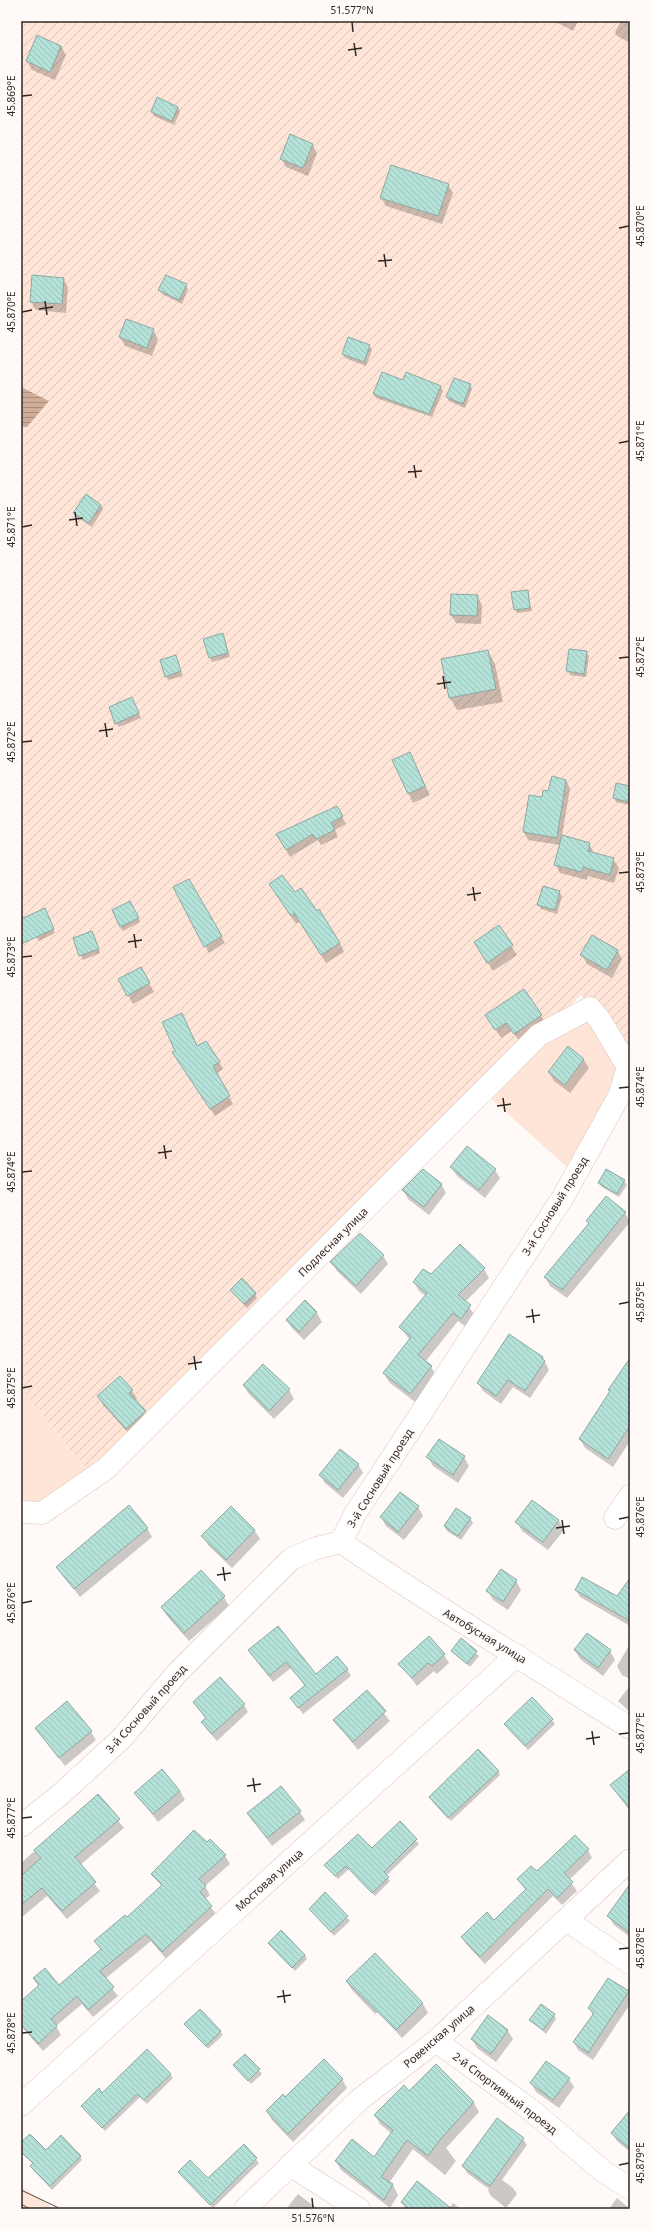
<svg xmlns="http://www.w3.org/2000/svg" width="651" height="2230" font-family="'Noto Sans',sans-serif">
<style>
.grass{fill:#fee5d7}
.garden{fill:url(#garden-furrows)}
.water{fill:url(#water-rules)}
.shadow{fill:#0003}
.building{fill:url(#building-back-hatch);stroke:#8ea8a2}
.lines{fill:none;stroke-linecap:round;stroke-linejoin:round}
.minor-casing{stroke:#dbc5b9;stroke-width:23}
.minor{stroke:#fff;stroke-width:22}
.tram{stroke:#544d49;stroke-width:1}
.ticks{fill:none;stroke:#302824;stroke-width:1.5}
.labels{text-anchor:middle;stroke-width:3;stroke-linejoin:round;paint-order:stroke}
.street-label{font-size:11px;fill:#302824;stroke:#fffaf8}
.neatline{fill:none;stroke:#302824;stroke-width:1.5}
.ticks-label{font-size:10px;text-anchor:middle;fill:#302824}
</style>
<defs>
<pattern id="garden-furrows" width="10" height="10" patternUnits="userSpaceOnUse"><rect width="10" height="10" fill="#fee5d7"/><path d="M-1 1l2-2M0 10L10 0M9 11l2-2" fill="none" stroke="#dac4b8"/></pattern>
<pattern id="water-rules" width="6" height="5" patternUnits="userSpaceOnUse"><rect width="6" height="5" fill="#cfac98"/><path d="M0 2.5h6" fill="none" stroke="#a88c7c"/></pattern>
<pattern id="building-back-hatch" width="6" height="6" patternUnits="userSpaceOnUse"><rect width="6" height="6" fill="#b4e2d8"/><path d="M-1 5l2 2M0 0l6 6M5-1l2 2" fill="none" stroke="#9bc2b9"/></pattern>
</defs>
<rect width="100%" height="100%" fill="#fffaf8"/>
<path class="grass" d="M576,1021L594,1022L620,1074L570,1170L486,1094L555,1031Z
M21,1389L92,1476L21,1520Z
M21,2186L55,2209H21Z"/>
<path class="garden" d="M21,21H630V1053L581,995L92,1476L21,1389Z"/>
<path class="water" d="M21,387L49,401L27,427H21Z"/>
<path class="shadow" d="M554,21H578L573,31Z
M621,21H630V43L617,36L615,32Z
M61,46L66,55L55,80L32,70L27,61Z
M178,107L180,112L174,125L154,116L152,112Z
M312,144L317,153L308,176L286,167L281,158Z
M448,185L453,193L442,224L386,206L381,198Z
M63,279L68,287L66,313L36,310L31,302Z
M186,285L188,289L182,304L162,294L159,290Z
M153,330L158,339L152,356L125,346L120,337Z
M348,338L369,345L372,350L366,366L345,358L343,354Z
M470,385L472,389L465,408L449,401L447,397Z
M440,387L443,391L432,417L376,398L374,394Z
M101,505L103,509L92,527L77,517L74,513Z
M527,591L532,611L517,613L515,609Z
M477,596L482,605L481,624L456,623L451,615Z
M223,634L230,657L212,662L205,639Z
M488,651L495,664L503,702L457,710L450,698Z
M586,652L589,656L586,677L570,675L568,671Z
M177,660L183,676L168,680L166,676Z
M134,702L141,718L119,727L116,723Z
M410,753L430,795L413,803L394,761Z
M566,781L570,788L562,836L589,844L594,853L613,859L619,868L614,883L588,876L587,880L560,873L555,864L560,845L528,840L524,832L543,799Z
M617,784L630,787V805L616,802L614,798Z
M337,807L346,824L335,830L338,837L321,845L318,840L290,857L278,835Z
M188,880L225,943L209,953L205,946Z
M270,884L294,894L340,943L344,952L326,963L300,921L296,924Z
M559,892L562,896L557,914L541,909L539,905Z
M130,902L140,922L123,931L113,911Z
M47,914L55,933L39,941L36,937Z
M499,926L517,955L493,971L480,951Z
M94,936L100,953L83,960L74,939Z
M617,950L622,959L612,978L587,964L582,955Z
M140,968L154,992L133,1004L119,980Z
M524,990L546,1024L520,1042L512,1031L501,1038L492,1024Z
M182,1014L198,1047L219,1062L223,1069L216,1074L233,1104L215,1116L178,1060L176,1051Z
M568,1048L584,1060L589,1068L570,1093L554,1081L549,1072Z
M452,1168L495,1170L500,1178L485,1198L457,1176Z
M624,1181L627,1185L619,1197L602,1187L599,1183Z
M441,1184L446,1193L429,1215L408,1199L403,1190Z
M625,1213L630,1222L567,1298L550,1286L545,1277L590,1224L588,1221Z
M460,1246L484,1269L489,1278L465,1302L475,1315L466,1327L458,1321L425,1362L431,1367L436,1375L415,1402L389,1382L384,1373L410,1340L400,1327L426,1296L419,1291L414,1282L431,1276Z
M383,1256L388,1264L361,1294L337,1271L332,1262Z
M231,1290L255,1294L257,1298L247,1308Z
M305,1301L317,1313L322,1322L304,1340L292,1328L287,1320Z
M543,1358L549,1370L530,1398L513,1387L501,1404L483,1391L478,1383Z
M630,1361V1441L613,1467L585,1448L580,1439L611,1392L609,1390Z
M244,1386L289,1390L294,1399L274,1419L249,1394Z
M132,1391L137,1399L135,1401L150,1421L132,1437L103,1405L98,1396Z
M428,1457H464L469,1466L458,1483L433,1466Z
M358,1464L363,1473L343,1498L325,1483L320,1475Z
M532,1501L559,1521L564,1530L548,1550L522,1531L517,1522Z
M418,1507L423,1516L404,1540L386,1526L381,1517Z
M231,1508L255,1531L260,1539L232,1568L208,1545L203,1536Z
M470,1518L473,1523L461,1540L447,1531L445,1527Z
M147,1528L152,1537L80,1597L57,1567Z
M201,1572L224,1597L229,1606L189,1641L167,1616L162,1607Z
M630,1580V1626L580,1597L576,1590L617,1597Z
M516,1581L521,1590L508,1610L493,1600L488,1591Z
M278,1627L316,1676L347,1669L351,1676L303,1714L291,1698L305,1686L291,1668L273,1682L249,1650Z
M461,1640L479,1656L470,1667L452,1651Z
M630,1644V1679L622,1675L617,1666Z
M575,1650L610,1651L615,1660L603,1676L580,1659Z
M444,1655L449,1663L437,1674L434,1671L417,1686L400,1664Z
M629,1687H630V1712L618,1701Z
M366,1691L390,1721L358,1750L334,1720Z
M194,1703L244,1705L248,1712L217,1741L207,1730L203,1723L206,1719Z
M552,1720L555,1724L528,1750L505,1725Z
M36,1728L91,1732L96,1740L65,1766Z
M498,1771L500,1775L451,1821L430,1797Z
M630,1776V1811L611,1785Z
M180,1791L185,1800L158,1822L136,1793Z
M98,1795L124,1828L80,1865L100,1891L67,1919L47,1896L21,1918V1863Z
M300,1812L305,1820L272,1846L248,1813Z
M400,1822L419,1844L386,1876L390,1881L375,1896L349,1869L338,1879L328,1869L325,1865L372,1849Z
M207,1843L225,1856L230,1864L205,1886L210,1895L205,1899L216,1914L167,1960L151,1941L105,1979L118,1996L93,2017L82,2004L56,2026L61,2035L43,2051L21,2026V2003L39,1987L34,1979L59,1986L101,1950L96,1941L127,1919L162,1886L152,1874Z
M588,1850L592,1858L569,1880L577,1891L562,1905L553,1896L485,1964L467,1945L462,1937L494,1921L526,1890L519,1879Z
M630,1889V1937L614,1925L609,1917Z
M325,1894L350,1921L334,1936L310,1909Z
M269,1943L305,1955L307,1959L295,1971Z
M375,1955L423,2004L428,2013L402,2038L378,2012L375,2014L352,1990L347,1982Z
M628,1992L630,2004L593,2060L578,2050L574,2042L593,2016L589,2008Z
M554,2015L556,2019L546,2034L531,2020Z
M188,2028L220,2031L223,2035L208,2049Z
M508,2031L513,2039L496,2062L477,2048L472,2039Z
M245,2055L262,2074L251,2084L237,2069Z
M436,2065L474,2103L479,2112L446,2148L456,2161L445,2175L413,2149L389,2183L393,2185L398,2195L390,2208L341,2170L336,2161L375,2159L392,2134L380,2124L375,2115L409,2092Z
M170,2074L173,2078L147,2104L140,2097L105,2131L82,2106L102,2094Z
M342,2079L347,2088L293,2142L272,2120L267,2111L285,2098Z
M569,2079L574,2087L559,2108L536,2092L531,2083Z
M630,2111V2152L617,2141L612,2133Z
M523,2139L527,2145L502,2180L513,2188L517,2194L506,2208L491,2196L488,2190L489,2189L467,2173L463,2166Z
M21,2144L46,2152L80,2156L82,2160L52,2190L33,2170L31,2166L33,2164L21,2152Z
M244,2145L259,2163L213,2208L182,2176L208,2180Z
M298,2194L318,2209H286Z
M617,2198L630,2209H609Z
M402,2202L449,2208L453,2203L461,2209H406Z"/>
<path class="building" d="M37,35L61,46L50,72L26,61Z
M157,97L178,107L172,121L151,112Z
M290,134L313,144L303,168L280,159Z
M391,165L449,184L438,216L380,198Z
M32,275L64,278L62,304L30,302Z
M166,275L187,284L179,300L158,290Z
M126,319L154,329L147,348L119,337Z
M348,337L370,345L364,362L342,354Z
M382,372L403,380L406,372L441,386L429,414L373,394Z
M454,378L471,384L463,404L446,397Z
M86,494L101,505L89,523L73,513Z
M528,590L530,608L514,610L511,592Z
M451,594L478,595L477,616L450,615Z
M223,633L228,653L209,658L203,639Z
M569,649L587,651L584,674L566,671Z
M488,650L496,689L449,698L441,659Z
M176,655L181,671L165,677L160,660Z
M132,697L139,713L115,724L109,707Z
M410,752L425,786L408,794L392,760Z
M552,776L566,780L557,838L523,832L529,795L542,797L543,790L548,791Z
M616,783L630,786L628,802L613,798Z
M337,806L343,816L331,823L335,830L316,839L313,834L286,850L276,834Z
M562,835L590,843L588,851L614,858L610,875L583,867L582,872L554,865Z
M282,875L295,892L301,888L317,911L319,909L340,943L321,955L294,913L291,916L269,884Z
M189,879L222,936L204,947L173,887Z
M543,886L560,891L555,910L537,905Z
M130,901L139,918L120,927L112,910Z
M45,908L54,929L21,944V919Z
M499,925L513,945L487,963L474,942Z
M92,931L99,949L79,956L73,938Z
M592,935L618,950L607,970L580,955Z
M141,967L150,983L127,996L118,979Z
M524,989L542,1015L514,1034L506,1023L495,1030L485,1015Z
M182,1013L197,1046L206,1041L220,1062L213,1066L230,1096L210,1109L172,1052L175,1051L162,1022Z
M568,1046L584,1059L565,1085L548,1072Z
M467,1146L496,1169L479,1190L450,1167Z
M423,1169L442,1184L424,1207L402,1190Z
M606,1169L625,1180L617,1194L598,1183Z
M606,1196L626,1212L562,1290L544,1277L589,1223L586,1221Z
M360,1233L384,1255L356,1286L330,1262Z
M460,1244L485,1268L458,1295L471,1305L461,1319L453,1313L418,1355L432,1366L410,1394L383,1373L411,1337L399,1327L427,1293L413,1282L423,1269L431,1274Z
M242,1278L256,1293L244,1304L230,1290Z
M305,1300L317,1312L299,1332L286,1320Z
M509,1334L543,1357L542,1359L545,1361L525,1391L508,1380L496,1396L477,1383Z
M630,1358V1426L608,1459L579,1439L610,1391L608,1390Z
M263,1364L290,1389L269,1411L243,1385Z
M120,1376L133,1390L129,1393L146,1411L126,1429L97,1396Z
M439,1439L465,1456L453,1475L426,1457Z
M340,1449L359,1464L338,1490L319,1475Z
M400,1492L419,1506L398,1532L380,1517Z
M532,1500L559,1520L543,1542L515,1522Z
M129,1505L148,1528L74,1589L56,1567Z
M231,1506L255,1530L226,1560L201,1536Z
M456,1508L471,1518L458,1536L444,1526Z
M501,1569L517,1580L503,1602L486,1591Z
M201,1570L225,1596L184,1633L161,1607Z
M582,1577L617,1596L630,1578V1621L575,1590Z
M278,1626L316,1674L337,1656L348,1669L298,1708L290,1698L305,1685L286,1662L269,1676L248,1650Z
M587,1633L611,1650L598,1668L574,1650Z
M429,1636L445,1654L432,1666L428,1663L412,1678L398,1664Z
M461,1638L477,1651L467,1664L451,1651Z
M220,1677L245,1704L212,1734L201,1722L206,1718L193,1702Z
M367,1690L386,1711L353,1742L333,1720Z
M532,1697L553,1719L525,1746L504,1724Z
M67,1701L92,1731L59,1758L35,1728Z
M478,1749L499,1771L448,1818L429,1797Z
M162,1769L180,1791L153,1814L134,1793Z
M630,1769V1809L610,1785Z
M281,1786L301,1811L267,1838L247,1813Z
M98,1794L120,1819L75,1857L96,1882L62,1911L42,1888L21,1905V1876L41,1858L34,1850Z
M400,1821L417,1839L384,1872L389,1877L372,1893L346,1866L335,1876L324,1865L358,1834L372,1848Z
M194,1830L207,1842L210,1839L226,1855L199,1879L206,1886L200,1892L212,1906L162,1952L146,1934L100,1971L114,1987L88,2010L77,1996L51,2019L57,2026L38,2044L21,2024V2001L39,1985L33,1978L45,1968L59,1985L101,1949L94,1941L125,1915L127,1917L162,1885L151,1874Z
M575,1835L589,1849L564,1873L573,1882L557,1898L548,1889L480,1957L461,1937L487,1912L494,1920L526,1889L517,1879L531,1866L537,1871Z
M630,1884V1933L607,1916Z
M325,1892L348,1916L331,1932L309,1909Z
M281,1930L305,1955L292,1968L268,1943Z
M375,1953L423,2003L396,2030L346,1981Z
M608,1978L629,1991L588,2053L573,2042L594,2013L588,2008Z
M541,2004L555,2014L543,2030L529,2020Z
M200,2009L221,2031L206,2046L184,2024Z
M488,2015L508,2030L491,2054L471,2039Z
M147,2049L171,2074L144,2100L137,2094L102,2128L81,2106L99,2088L102,2093Z
M245,2054L260,2069L248,2081L233,2065Z
M324,2059L343,2079L288,2134L266,2111L283,2094L285,2097Z
M546,2061L570,2078L553,2100L530,2083Z
M436,2064L474,2102L439,2141L428,2156L407,2140L381,2177L393,2184L384,2200L335,2161L352,2139L374,2157L393,2130L374,2115L404,2085L409,2091Z
M630,2110V2149L611,2133Z
M497,2118L524,2138L490,2186L462,2166Z
M30,2134L46,2150L61,2135L81,2156L50,2186L30,2166L33,2163L21,2152V2142Z
M244,2144L257,2158L210,2205L178,2172L190,2160L208,2178Z
M417,2181L452,2209H409L401,2202Z"/>
<g class="lines">
<defs>
<path id="minor" d="M21,1512L42,1513L107,1468L539,1035L590,1008L600,1020L628,1067
M615,1518L630,1496
M341,1542C435,1607 534,1666 630,1728
M21,1826L61,1794L122,1738L177,1673L291,1559L317,1548L341,1542L355,1514L563,1197L619,1096L628,1067
M566,1920L630,1963
M436,2041L531,2110L605,2173L630,2188
M21,2105L517,1655
M290,2165L359,2209
M245,2209L359,2100L436,2041L630,1860"/>
</defs>
<use href="#minor" class="minor-casing"/>
<use href="#minor" class="minor"/>
<path class="tram" d="M21,2190L61,2209
M21,2204L30,2209"/>
</g>
<path class="ticks" d="M352,22L353,32M354,43L356,56M348,50L362,48M22,96L32,95M619,228L629,226M384,254L386,267M378,261L392,260M45,301L47,315M39,309L53,307M22,312L32,310M619,443L629,441M414,465L416,478M408,472L422,471M75,512L77,526M69,520L83,518M22,527L32,525M619,658L629,657M443,676L445,689M437,684L451,682M105,723L107,737M99,731L113,729M22,742L32,741M619,873L629,872M473,887L475,901M467,895L481,893M134,934L136,948M128,942L142,940M22,957L32,956M619,1088L629,1087M503,1098L505,1112M497,1106L511,1104M164,1145L166,1159M158,1153L172,1151M22,1172L32,1171M619,1304L629,1302M532,1309L534,1323M526,1317L540,1315M194,1356L196,1370M188,1364L202,1362M22,1388L32,1386M619,1519L629,1517M562,1520L564,1534M556,1528L570,1526M223,1567L225,1581M217,1575L231,1573M22,1603L32,1601M592,1731L594,1745M619,1734L629,1733M586,1739L600,1737M253,1778L255,1792M247,1786L261,1784M22,1818L32,1817M619,1949L629,1948M283,1990L285,2003M277,1997L291,1995M22,2033L32,2032M619,2165L629,2163M312,2198L313,2208"/>
<g class="labels">
<g class="street-label">
<text transform="translate(555 1206) rotate(-58)" y="4">3-й Сосновый проезд</text>
<text transform="translate(333 1242) rotate(-45)" y="4">Подлесная улица</text>
<text transform="translate(380 1478) rotate(-58)" y="4">3-й Сосновый проезд</text>
<text transform="translate(485 1636) rotate(31)" y="4">Автобусная улица</text>
<text transform="translate(146 1709) rotate(-48)" y="4">3-й Сосновый проезд</text>
<text transform="translate(269 1880) rotate(-42)" y="4">Мостовая улица</text>
<text transform="translate(439 2036) rotate(-41)" y="4">Ровенская улица</text>
<text transform="translate(505 2093) rotate(37)" y="4">2-й Спортивный проезд</text>
</g>
</g>
<rect width="651" height="2230" fill="none" stroke="#fffaf8" stroke-width="44"/>
<rect x="22" y="22" width="607" height="2186" class="neatline"/>
<g class="ticks-label">
<text x="352" y="14">51.577°N</text>
<text transform="translate(11 96) rotate(-90)" y="4">45.869°E</text>
<text transform="translate(640 226) rotate(-90)" y="4">45.870°E</text>
<text transform="translate(11 312) rotate(-90)" y="4">45.870°E</text>
<text transform="translate(640 441) rotate(-90)" y="4">45.871°E</text>
<text transform="translate(11 527) rotate(-90)" y="4">45.871°E</text>
<text transform="translate(640 657) rotate(-90)" y="4">45.872°E</text>
<text transform="translate(11 742) rotate(-90)" y="4">45.872°E</text>
<text transform="translate(640 872) rotate(-90)" y="4">45.873°E</text>
<text transform="translate(11 957) rotate(-90)" y="4">45.873°E</text>
<text transform="translate(640 1087) rotate(-90)" y="4">45.874°E</text>
<text transform="translate(11 1172) rotate(-90)" y="4">45.874°E</text>
<text transform="translate(640 1302) rotate(-90)" y="4">45.875°E</text>
<text transform="translate(11 1388) rotate(-90)" y="4">45.875°E</text>
<text transform="translate(640 1517) rotate(-90)" y="4">45.876°E</text>
<text transform="translate(11 1603) rotate(-90)" y="4">45.876°E</text>
<text transform="translate(640 1733) rotate(-90)" y="4">45.877°E</text>
<text transform="translate(11 1818) rotate(-90)" y="4">45.877°E</text>
<text transform="translate(640 1948) rotate(-90)" y="4">45.878°E</text>
<text transform="translate(11 2033) rotate(-90)" y="4">45.878°E</text>
<text transform="translate(640 2163) rotate(-90)" y="4">45.879°E</text>
<text x="313" y="2222">51.576°N</text>
</g>
</svg>
